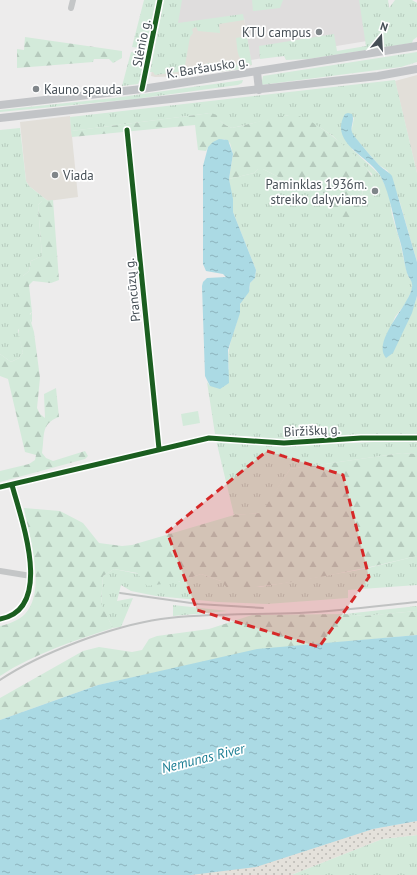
<svg xmlns="http://www.w3.org/2000/svg" width="417" height="875" font-family="'PT Sans',sans-serif">
<style>
.commercial{fill:#e2dfd9}
.education{fill:#dfdddd}
.grass{fill:url(#grass-tufts)}
.forest{fill:url(#forest-firs)}
.sand{fill:url(#sand-dots)}
.pitch{fill:#d3eada}
.water{fill:url(#water-ripples)}
.lines{fill:none;stroke-linecap:round;stroke-linejoin:round}
.minor{stroke:#c4c6c7;stroke-width:6}
.major{stroke:#c2c4c7;stroke-width:8}
.rail{stroke:#c0c2c2;stroke-width:2}
.cycleway-casing{stroke:#fff;stroke-width:8}
.cycleway{stroke:#1b5e20;stroke-width:5}
.marked{fill:#d62828;fill-opacity:0.2;stroke:#d62828;stroke-width:3;stroke-dasharray:8 5;stroke-linejoin:round}
.poi-dot{fill:#80868a;stroke:#fff;stroke-width:1.5}
.labels{text-anchor:middle;stroke-width:3.5;stroke-linejoin:round;paint-order:stroke}
.poi-label{font-size:13px;fill:#464f56;stroke:#fff;text-anchor:end}
.street-label{font-size:13px;fill:#464f56;stroke:#fff}
.water-label{font-size:14px;font-style:italic;fill:#1c7e93;stroke:#fff}
</style>
<defs>
<pattern id="grass-tufts" width="24" height="20" patternUnits="userSpaceOnUse"><rect width="24" height="20" fill="#d3eada"/><path d="M3 7l-1-3M5 7V3M7 7l1-3M15 17l-1-3M17 17v-4M19 17l1-3" fill="none" stroke="#b6cabd"/></pattern>
<pattern id="forest-firs" width="22" height="20" patternUnits="userSpaceOnUse"><rect width="22" height="20" fill="#d3eada"/><path d="M5 1l3.5 6h-7zM16 11l3.5 6h-7z" fill="#b6cabd"/></pattern>
<pattern id="sand-dots" width="8" height="8" patternUnits="userSpaceOnUse"><rect width="8" height="8" fill="#e4e1db"/><path d="M2 2h.1M6 6h.1" fill="none" stroke="#bbb9b4" stroke-width="1.8" stroke-linecap="round"/></pattern>
<pattern id="water-ripples" width="26" height="14" patternUnits="userSpaceOnUse"><rect width="26" height="14" fill="#abdae4"/><path d="M2 4q2-2 4 0t4 0M15 11q2-2 4 0t4 0" fill="none" stroke="#8db3bc"/></pattern>
</defs>
<rect width="100%" height="100%" fill="#edecec"/>
<path class="commercial" d="M244,18L252,65L242,69L185,76L155,77L151,76L158,28Z
M417,75V173L395,81Z
M70,116L78,197L48,201L29,186L26,181L20,122Z"/>
<path class="education" d="M169,0H388L367,41L251,60L244,18L164,27Z"/>
<path class="grass" d="M144,0H156L148,39L140,48L132,47Z
M164,0H182L178,23L243,14L244,20L219,24L220,33L198,31L196,27L192,29L193,33L190,37L184,71L155,75L153,72H150Z
M252,0H283L280,8L253,11Z
M359,0H388L389,8L395,0H412L417,3V37L413,40L412,43L308,59L286,60L284,56L260,59L259,46L334,34L337,51L366,46Z
M247,36L252,65C236,61 238,52 236,38Z
M131,52L145,54L140,80L138,84L122,86Z
M417,52V62L401,67L261,85L263,76Z
M233,62L242,69L190,75L194,68L209,63L219,64Z
M243,80L242,83L238,85L135,99L0,112V110L114,98Z
M395,80L417,173V262L399,199L388,171L379,165L355,138L351,133L354,118L348,113L352,149L380,175L389,194L392,215L400,242L405,265L408,276L412,282V289L406,303L395,317L383,347C403,329 409,323 417,296V434L349,436L289,440L215,434L207,382L210,386L229,369C226,346 234,335 239,314C240,310 239,306 241,302C244,295 251,292 250,283L255,278L256,270L233,212L229,179L254,173L258,169H263L290,183L297,189L306,192L314,190L323,193L332,200L330,208L361,203L363,188L365,187L369,190L372,189V174L333,136L321,128L288,115L232,128L225,125L211,113L71,131L70,117Z
M20,128L26,181L29,186L48,201H42L38,205L42,256L31,261L29,271L23,276L30,315L32,312V323L30,319L18,330L23,353L19,358L11,362L0,354V130Z
M216,440L285,446L417,440V454L402,453L290,469L262,513L234,515Z
M417,556V585L348,590V598L267,604L218,602L156,596L131,591L121,585L117,601L133,598L121,627L113,628L101,605L103,576L114,569L178,582L201,574L221,581L260,587L364,569Z
M173,605L228,611L173,616Z
M417,606V611L363,616L345,614Z
M417,835V875H291L382,839Z"/>
<path class="forest" d="M25,37L122,51V58L113,63L109,59H94L93,62L17,68V49L24,50Z
M211,113L217,115C220,122 224,125 232,128C245,126 286,113 295,115C316,119 375,166 376,187L369,190L365,187L363,188L357,219L350,224C336,221 329,216 332,200L323,193L314,190L306,192L297,189L290,183L263,169H258L254,173L229,179L233,154L230,143L224,139L208,147L206,151L198,150L195,125L72,137L71,131Z
M53,200L59,280L51,283L33,281L29,285L32,312L28,315L23,313L22,309L14,281L17,277L23,276L29,271L31,261L42,256L38,205L42,201Z
M26,318L30,319L34,332L40,378L37,408L40,414L45,418L44,394L56,388L59,417C40,424 45,436 42,453L46,458L53,461L85,451L88,456L85,459L0,482V471L29,464L35,460L36,455L25,452L8,379L0,376V354L11,362L19,358L23,353C20,340 14,327 26,318Z
M402,453L417,454V556C355,571 293,584 229,590L221,581L201,574L178,582L147,586L137,573L114,569L103,576L101,604L113,628C74,641 35,653 0,676V626C9,624 19,620 25,614C47,590 29,536 24,508L60,511L83,523L99,543L122,546L132,545L234,515L261,513L290,469Z
M417,611V635L257,650L98,685L0,720V698L83,651L99,647L132,652L142,650L149,639L157,636L209,629L252,615L345,614L363,616Z"/>
<path class="sand" d="M417,821V835L382,839L291,875H191L373,829Z"/>
<path class="pitch" d="M198,411L200,423L183,426L181,414Z"/>
<path class="water" d="M348,113L352,114C355,121 350,126 352,132C352,135 377,163 380,166C384,170 388,171 392,176L417,262V296L412,313L393,353L386,358C371,341 410,305 412,287C413,281 409,279 407,273C404,263 403,251 400,241C393,219 391,197 381,177C370,156 328,144 345,114Z
M219,139L228,140L233,154L229,179L233,199V212L256,270L255,278L250,283L249,292L240,304V313L228,350L229,383L220,389L210,386L205,376L202,286L203,282L207,278L226,277L223,274L206,271L203,264V166L208,147L213,142Z
M417,635V821L373,829L256,867L191,875H0V720L98,685L257,649Z"/>
<g class="lines">
<path class="minor" d="M71,8L73,0
M142,89L160,0
M127,130L159,449
M0,487L209,438L284,443L361,438H417
M0,571L31,576
M0,619C55,609 21,519 12,485"/>
<path class="major" d="M257,72L259,90
M0,105L142,89L417,46
M0,118L378,76L417,69"/>
<path class="rail" d="M120,593L198,604L263,608
M0,680C40,653 113,626 161,619C207,613 253,615 299,613C339,611 378,606 417,602"/>
<defs>
<path id="cycleway" d="M142,89L160,0
M127,130L159,449
M0,487L209,438L284,443L361,438H417
M0,619C55,609 21,519 12,485"/>
</defs>
<use href="#cycleway" class="cycleway-casing"/>
<use href="#cycleway" class="cycleway"/>
</g>
<path class="marked" d="M267,451L343,475L369,577L319,647L197,610L167,532Z"/>
<g class="poi-dot">
<circle cx="319" cy="32" r="4"/>
<circle cx="36" cy="89" r="4"/>
<circle cx="55" cy="175" r="4"/>
<circle cx="375" cy="191" r="4"/>
</g>
<g class="labels">
<g class="poi-label">
<text x="311" y="37">KTU campus</text>
<text x="44" y="94" text-anchor="start">Kauno spauda</text>
<text x="63" y="180" text-anchor="start">Viada</text>
<text x="367" y="189">Paminklas 1936m.<tspan x="367" dy="15">streiko dalyviams</tspan></text>
</g>
<g class="street-label">
<text transform="translate(141 43) rotate(-79)" y="5">Slėnio g.</text>
<text transform="translate(207 67) rotate(-9)" y="5">K. Baršausko g.</text>
<text transform="translate(132 290) rotate(-96)" y="5">Prancūzų g.</text>
<text transform="translate(312 430) rotate(-3)" y="5">Biržiškų g.</text>
</g>
<g class="water-label">
<text transform="translate(203 758) rotate(-14)" y="5">Nemunas River</text>
</g>
</g>
<g transform="translate(381 36) rotate(18)" stroke="#ffffff" stroke-width="3" paint-order="stroke">
<path d="M0-3L7 15L0 10L-7 15Z" fill="#464f56"/>
<text y="-6" font-size="11" font-weight="bold" text-anchor="middle" fill="#464f56">N</text>
</g>
</svg>
